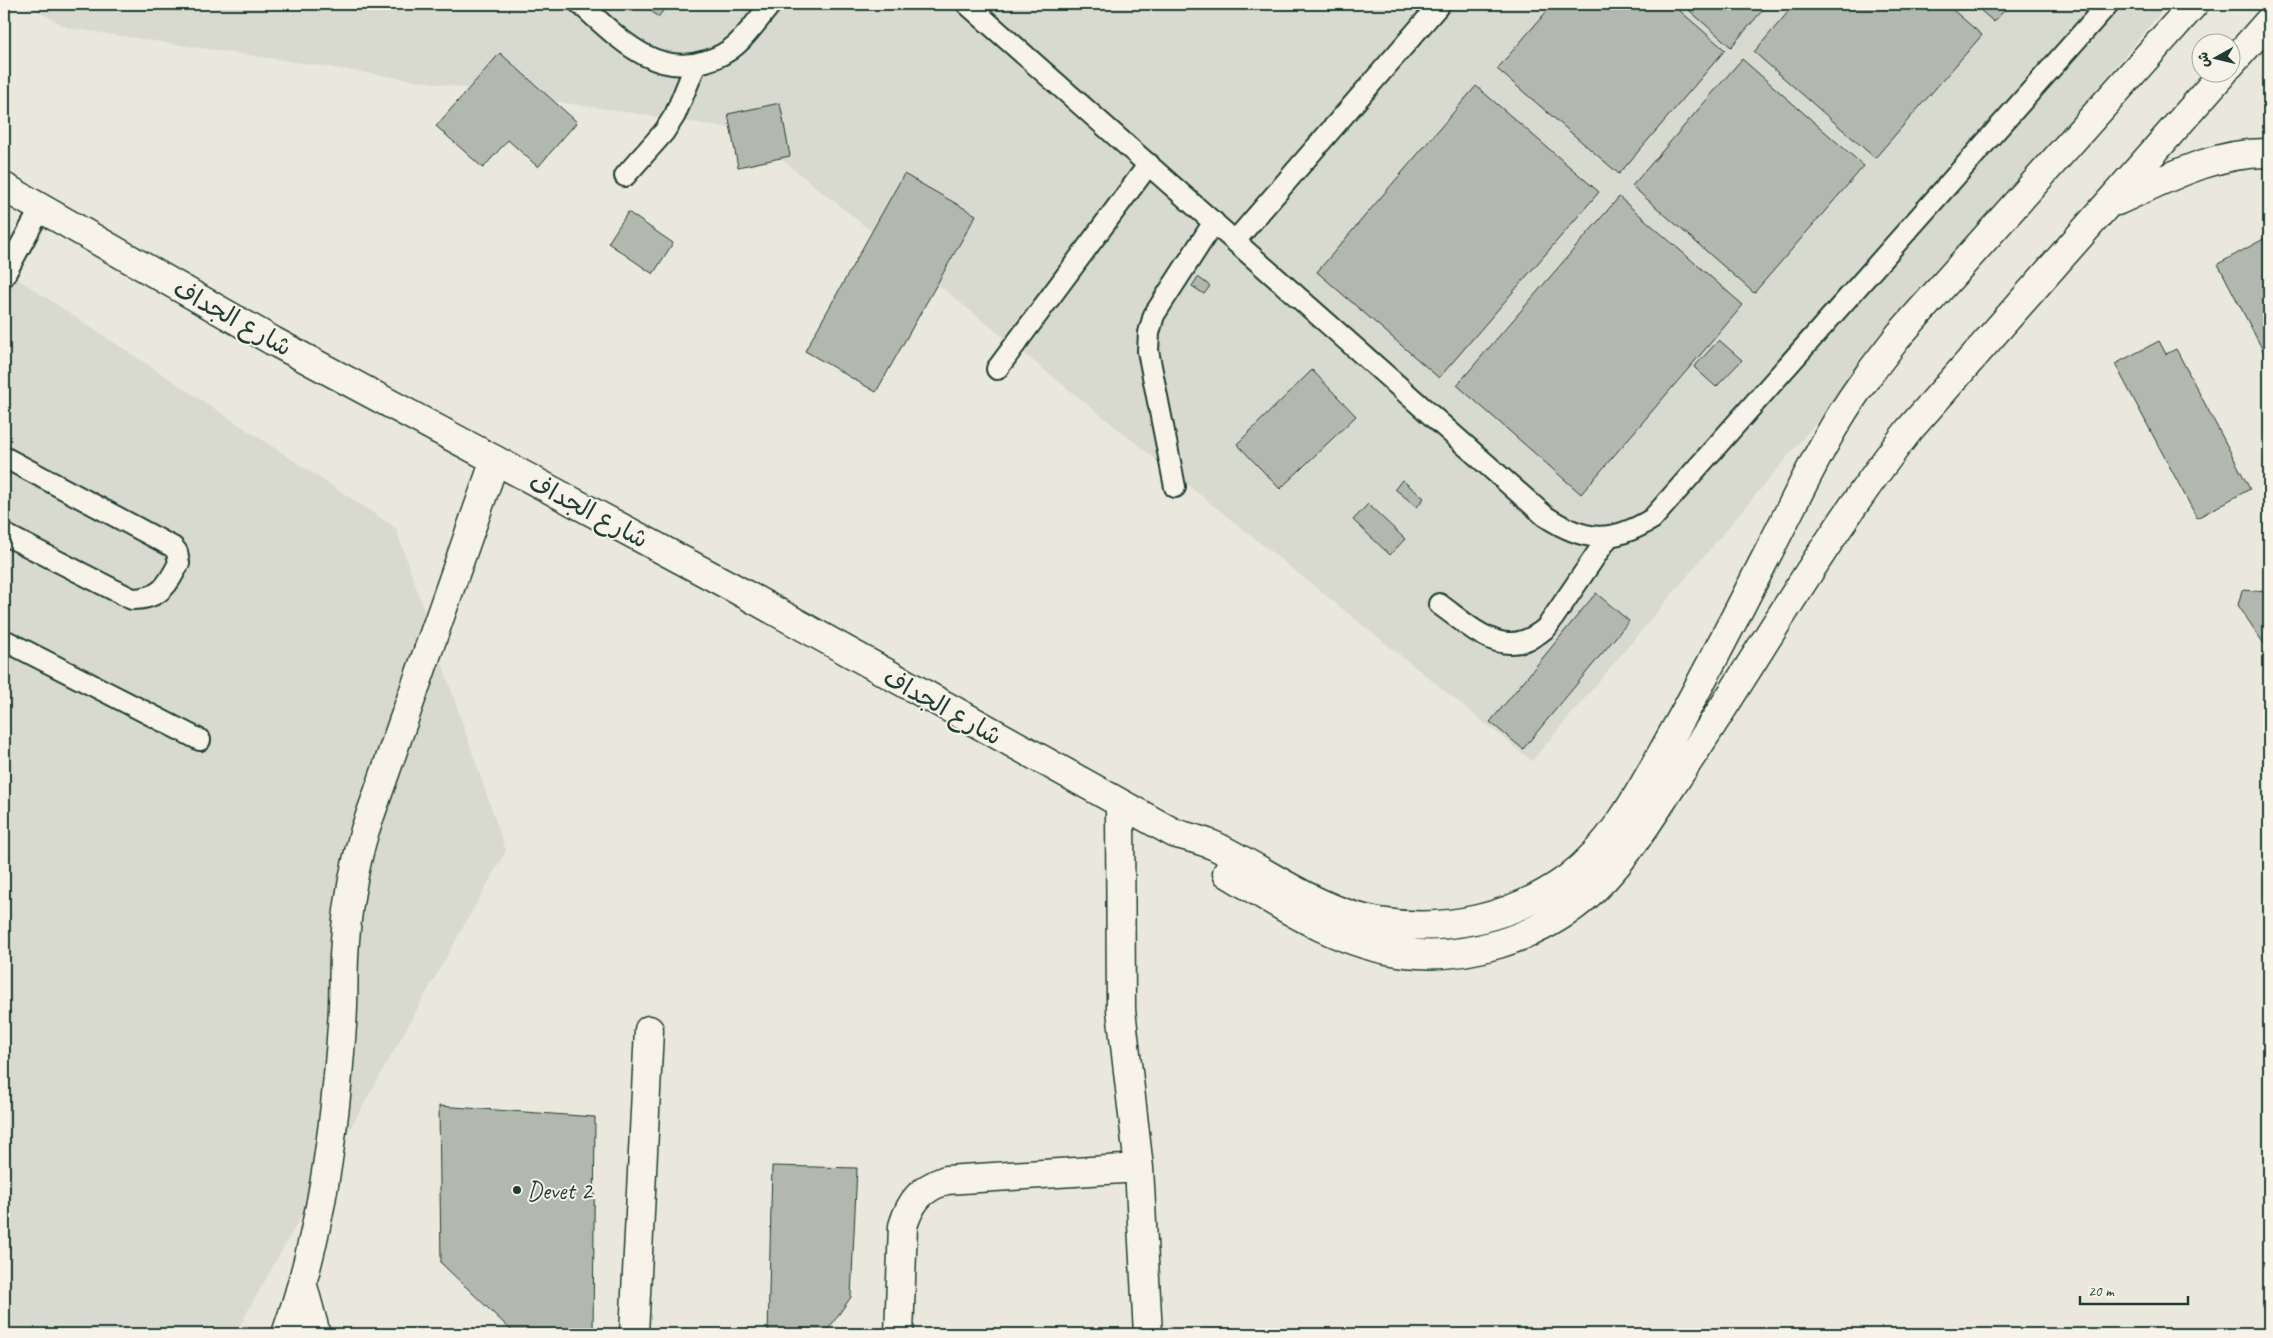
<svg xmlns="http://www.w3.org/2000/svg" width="2273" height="1338" font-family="Caveat,'Playpen Sans Arabic',sans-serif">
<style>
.built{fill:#d9dacf}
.building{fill:#b2b8ae;stroke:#1f3d34}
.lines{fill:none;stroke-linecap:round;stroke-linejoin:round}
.lane-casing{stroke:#1f3d34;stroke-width:24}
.street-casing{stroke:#1f3d34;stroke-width:31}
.secondary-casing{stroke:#1f3d34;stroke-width:31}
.lane{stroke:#f7f3e8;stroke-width:20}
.street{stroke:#f7f3e8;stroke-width:28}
.secondary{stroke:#f7f3e8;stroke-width:28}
.poi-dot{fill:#1f3d34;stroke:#f7f3e8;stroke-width:2}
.labels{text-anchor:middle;stroke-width:4;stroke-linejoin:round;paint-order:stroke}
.street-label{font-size:25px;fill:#1f3d34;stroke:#f7f3e8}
.poi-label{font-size:25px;fill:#1f3d34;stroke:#f7f3e8;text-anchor:start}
</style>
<rect width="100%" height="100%" fill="#eae8dd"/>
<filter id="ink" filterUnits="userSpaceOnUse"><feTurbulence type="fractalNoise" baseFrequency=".02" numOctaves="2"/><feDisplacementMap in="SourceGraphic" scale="10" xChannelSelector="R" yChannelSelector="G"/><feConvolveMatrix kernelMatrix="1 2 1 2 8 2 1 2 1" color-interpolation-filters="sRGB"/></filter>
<g filter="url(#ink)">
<path class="built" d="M25,4H2168L1532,761L745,130L68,28Z
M4,270L396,528L506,851L235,1334H4Z"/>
<path class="building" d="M643,4H669L658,17Z
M1553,4H1672L1725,50L1619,174L1497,69Z
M1682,4H1768L1731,47Z
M1795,4H1946L1982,35L1875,158L1754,52Z
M1973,4H2010L1994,22Z
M500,53L577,122L538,167L508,140L483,168L436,126Z
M1742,59L1864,166L1754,293L1632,186Z
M1476,86L1599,192L1439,378L1317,272Z
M780,103L790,156L738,167L728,114Z
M904,174L976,215L876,392L805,351Z
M1619,197L1743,305L1581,494L1457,385Z
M628,212L673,243L653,274L608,243Z
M2269,236V362L2218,264Z
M1198,277L1210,286L1204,294L1192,286Z
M1719,340L1742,360L1716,387L1694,367Z
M2159,341L2166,354L2176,349L2250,489L2197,518L2115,364Z
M1312,370L1356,416L1280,489L1237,444Z
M1402,480L1424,498L1417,507L1395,489Z
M1368,504L1405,539L1390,555L1353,520Z
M2242,590L2269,592V641L2264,644L2238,605Z
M1596,593L1629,621L1523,749L1490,722Z
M439,1106L595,1117L593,1334H515L441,1263Z
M772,1166L857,1168L851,1297L825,1334H768Z"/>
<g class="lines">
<defs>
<path id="lane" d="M580,4C616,35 653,78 706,61C717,58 728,52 736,45C749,33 760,17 771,4
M967,4L1545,516C1584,542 1611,544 1652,519L2108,4
M625,176L664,132L675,115L696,64
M1235,241L1440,4
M4,276L41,208
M997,369L1149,164
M4,457L173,547L177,552L179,563C167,586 160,599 132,599L4,534
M1175,487L1148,351L1149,333L1154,315L1214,222
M1439,604C1474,629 1505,664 1547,627L1609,536
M4,640L200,740"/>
<path id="street" d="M1120,804L1121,1010L1139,1168L1148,1334
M303,1286L316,1334
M286,1334C321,1235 335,1130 342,1025C344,1002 343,979 344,957C346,913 353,871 365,830L495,460
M634,1334L649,1030
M899,1334L903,1226C911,1200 921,1189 946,1180L1139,1168"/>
<path id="secondary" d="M2230,65L2269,21
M4,187L273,341L732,587L1174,833C1188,837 1202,840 1215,846C1269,872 1318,912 1379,922C1445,933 1513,918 1567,879C1618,841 1645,782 1676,728C1708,671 1738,612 1768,553C1791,509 1812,463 1838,420C1856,390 1878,362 1900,334L2194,4
M2117,201C2166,179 2214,152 2269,153
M1227,873C1283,907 1339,945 1406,953C1466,960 1535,939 1582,900C1626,863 1655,810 1687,763C1761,652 1827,534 1909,430L2224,72"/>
</defs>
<use href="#lane" class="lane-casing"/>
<use href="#street" class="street-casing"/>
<use href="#secondary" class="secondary-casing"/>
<use href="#lane" class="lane"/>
<use href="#street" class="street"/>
<use href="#secondary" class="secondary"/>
</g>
</g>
<circle class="poi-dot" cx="517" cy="1190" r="5"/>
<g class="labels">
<g class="street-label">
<text transform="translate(233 317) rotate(29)" y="9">شارع الجداف</text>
<text transform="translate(589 510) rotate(28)" y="9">شارع الجداف</text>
<text transform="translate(943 706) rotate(29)" y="9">شارع الجداف</text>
</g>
<g class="poi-label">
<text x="527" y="1199">Devet 2</text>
</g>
</g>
<rect width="2273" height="1338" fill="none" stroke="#f7f3e8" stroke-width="20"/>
<rect x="10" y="10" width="2253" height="1318" fill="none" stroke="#1f3d34" stroke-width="2" filter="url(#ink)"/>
<g transform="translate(2216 58) rotate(262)"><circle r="24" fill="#f7f3e8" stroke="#a1aaa0"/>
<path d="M0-4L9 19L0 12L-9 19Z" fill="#1f3d34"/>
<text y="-8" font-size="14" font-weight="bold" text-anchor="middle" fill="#1f3d34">ش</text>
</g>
<path d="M2080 1296v8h108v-8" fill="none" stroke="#1f3d34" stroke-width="2.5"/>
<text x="2088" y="1296" font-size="15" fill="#1f3d34" stroke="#f7f3e8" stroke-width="4" paint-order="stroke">20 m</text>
</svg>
